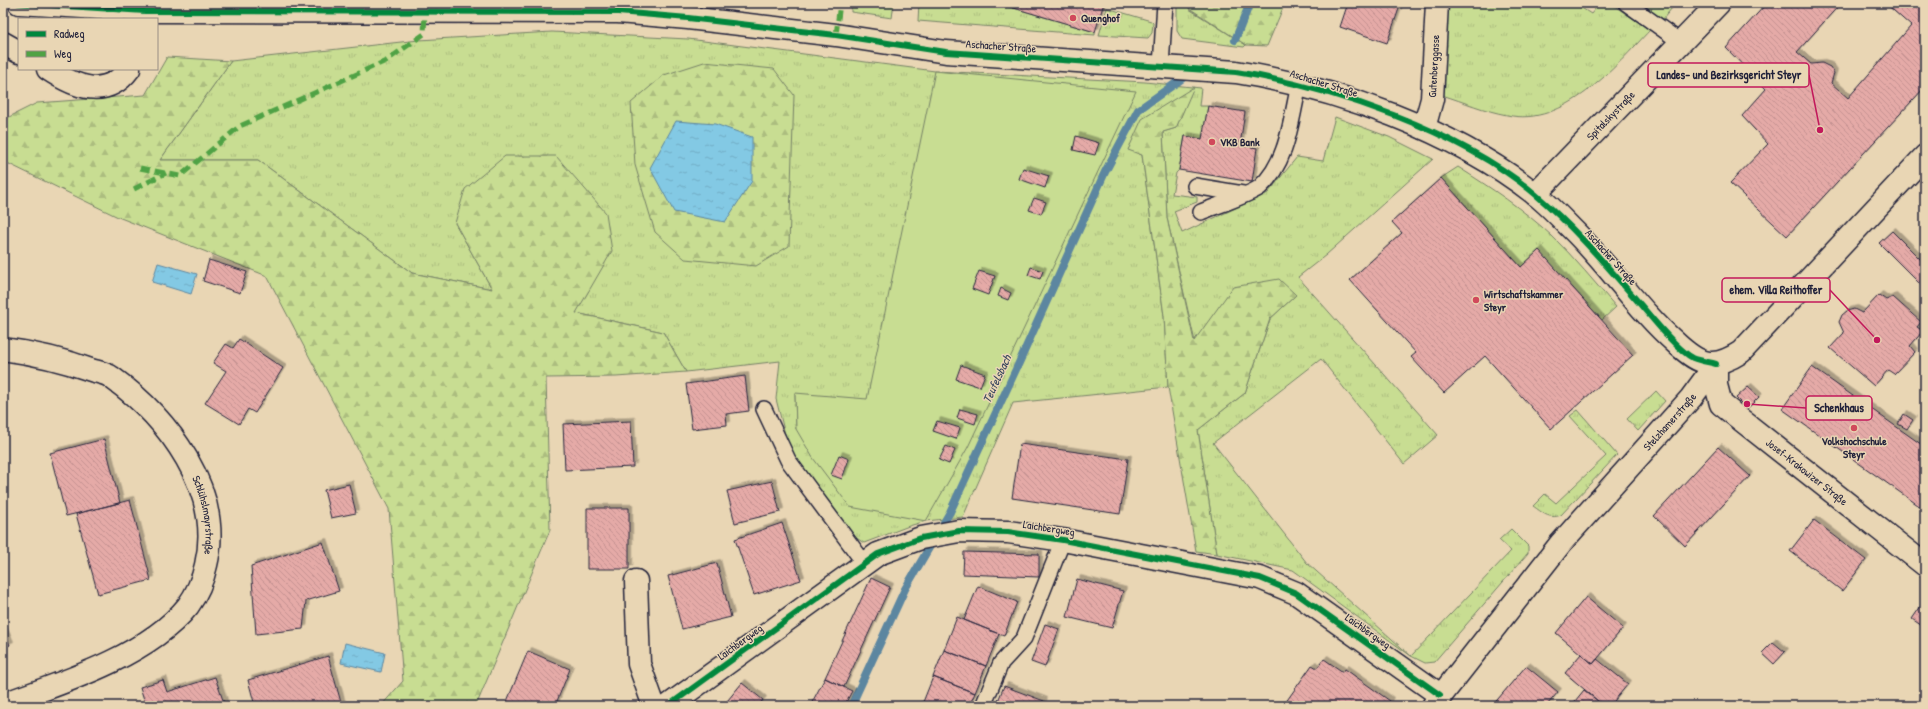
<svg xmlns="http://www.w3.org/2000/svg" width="1928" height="709" font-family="'Patrick Hand',sans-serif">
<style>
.grass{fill:url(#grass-tufts);stroke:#758066;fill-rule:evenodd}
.forest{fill:url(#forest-firs);stroke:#758066}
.garden{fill:#c8dd92;stroke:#758066}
.water{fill:url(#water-ripples);stroke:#5c86a0}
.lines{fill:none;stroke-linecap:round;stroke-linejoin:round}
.stream{stroke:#5c86a0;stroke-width:8}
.building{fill:url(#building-back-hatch);stroke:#22223b;filter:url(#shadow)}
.service-casing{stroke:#22223b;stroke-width:18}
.minor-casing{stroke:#22223b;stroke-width:25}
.tertiary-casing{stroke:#22223b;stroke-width:25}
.service{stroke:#e9d6b4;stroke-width:15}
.minor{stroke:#e9d6b4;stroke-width:22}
.tertiary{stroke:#e9d6b4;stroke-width:22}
.quiet{stroke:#50a245;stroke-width:5;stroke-dasharray:10 5;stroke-linecap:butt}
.cycleway-casing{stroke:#e9d6b4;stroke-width:8}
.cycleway{stroke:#00873e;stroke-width:6}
.poi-dot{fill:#d1495b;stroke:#e9d6b4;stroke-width:1.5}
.labels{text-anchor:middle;stroke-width:3;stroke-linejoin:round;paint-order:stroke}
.poi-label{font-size:11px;font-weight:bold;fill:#22223b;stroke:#e9d6b4;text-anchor:start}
.street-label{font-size:11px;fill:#22223b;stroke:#e9d6b4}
.water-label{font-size:12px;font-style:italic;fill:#35435d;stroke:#e9d6b4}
.leader{fill:none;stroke:#c2185b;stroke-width:1.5}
.callout-dot{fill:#c2185b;stroke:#e9d6b4;stroke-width:1.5}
.callout{fill:#e9d6b4;stroke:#c2185b;stroke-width:1.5}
.callout-label{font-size:12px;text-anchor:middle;font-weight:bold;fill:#22223b}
</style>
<defs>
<pattern id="grass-tufts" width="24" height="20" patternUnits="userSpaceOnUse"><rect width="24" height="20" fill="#c8dd92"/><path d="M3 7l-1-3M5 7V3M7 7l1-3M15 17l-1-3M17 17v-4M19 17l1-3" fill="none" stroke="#acbd7f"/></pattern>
<pattern id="forest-firs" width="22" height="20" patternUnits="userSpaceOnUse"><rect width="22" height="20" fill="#c8dd92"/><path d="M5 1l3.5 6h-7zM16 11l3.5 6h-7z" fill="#acbd7f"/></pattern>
<pattern id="water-ripples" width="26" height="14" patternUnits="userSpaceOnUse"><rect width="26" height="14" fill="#83c9e4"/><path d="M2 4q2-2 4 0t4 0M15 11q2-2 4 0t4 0" fill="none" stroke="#71acc4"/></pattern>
<pattern id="building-back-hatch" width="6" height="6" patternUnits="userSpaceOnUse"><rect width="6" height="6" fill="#e5aaa7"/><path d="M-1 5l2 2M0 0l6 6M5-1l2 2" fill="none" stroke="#c49291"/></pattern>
<filter id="shadow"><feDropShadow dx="3.5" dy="-3.5" stdDeviation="0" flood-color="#0004"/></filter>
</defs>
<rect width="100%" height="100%" fill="#e9d6b4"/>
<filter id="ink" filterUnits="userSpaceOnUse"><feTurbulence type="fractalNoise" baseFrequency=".025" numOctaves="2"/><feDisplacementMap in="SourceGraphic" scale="8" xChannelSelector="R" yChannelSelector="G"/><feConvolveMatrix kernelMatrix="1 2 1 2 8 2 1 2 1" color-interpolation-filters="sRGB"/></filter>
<g filter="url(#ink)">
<path class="grass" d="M851,3H894L892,18L851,12Z
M919,3H997L1095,32V35L918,21Z
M1177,3H1191L1189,9L1246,45L1244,47L1182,39L1177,31Z
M1447,3H1574L1591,14L1600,3H1610L1650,30C1615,67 1564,128 1507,115C1485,111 1464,102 1442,95Z
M1637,3H1676L1663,19Z
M1107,8L1151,21L1153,23L1152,33L1148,38L1099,35Z
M552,32L688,39L935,71L1145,82L1201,88L1199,106H1208L1202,139L1185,136L1179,170L1176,173L1172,194L1197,197V202L1174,211L1182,233L1268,193L1297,157L1323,161L1335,117L1389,137L1433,159L1326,255L1298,277L1438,435L1404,464L1321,359L1213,443L1307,563L1411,656L1511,551L1499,540L1511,529L1528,546V553L1434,662L1425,663L1411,656L1293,570L1217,554L1198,430L1245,393L1270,319L1296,295L1195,342L1167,218L1163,132L1176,128L1193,87L1128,149L1142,155L1164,316L1168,387L1013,403L963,517L926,521L909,526L864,543L852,535L788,446L776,399L780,361L686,372L663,332L576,313L455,223L492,289L412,273L258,160H160L231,61L419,40ZM795,394L867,400L796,429Z
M1458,167C1491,188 1523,209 1552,236C1575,258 1595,283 1616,307L1602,320L1539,251L1521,267L1441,178Z
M1656,391L1665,401L1638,431L1627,419Z
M1578,410L1617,455L1561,515C1549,520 1542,512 1533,506L1545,494L1556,503L1606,456L1570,416Z"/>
<path class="forest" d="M1191,3H1285L1267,46L1246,45L1189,8Z
M167,57L231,61L160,160H258L412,273L492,289L455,223L465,189L505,156H556L606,213L612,251L576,313L663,332L686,372L616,377L546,378L550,530L476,706H381L403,681L389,509L267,276L118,217L3,161V120L37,103L145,95Z
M704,62L774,69L794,95L789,246L756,266L685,259L655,232L635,165L631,103L664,75Z
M1194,87L1176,128L1163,132L1167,218L1194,341L1233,287L1279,279L1296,295L1270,319L1245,393L1198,430L1217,554L1196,551L1168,387L1164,316L1142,155L1128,150L1142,119Z"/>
<path class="garden" d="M935,71L1136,91L968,447L926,521L850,507L813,458L796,429L795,393L867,399Z"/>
<path class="water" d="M676,121L715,124L752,137V181L725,222L674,212L650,168Z
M158,263L197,274L191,294L152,282Z
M345,643L385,653L381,672L341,663Z"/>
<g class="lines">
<path class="stream" d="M1235,40L1250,3
M851,706L905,589L950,512L1018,365L1105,172L1138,110L1183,78"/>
</g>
<path class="building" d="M997,3H1104L1095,32Z
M1348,3H1401L1387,43L1340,27Z
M1767,3H1841L1797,52L1811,64L1822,63L1830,67L1834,73L1831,83L1848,98L1911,26L1885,3H1925V87L1787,236L1730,183L1768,144L1742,116L1766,89L1726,48Z
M1208,106L1245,112L1240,145L1257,148L1252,182L1179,170L1185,136L1202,139Z
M1076,136L1099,143L1095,155L1073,150Z
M1023,168L1049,176L1045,188L1019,179Z
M1441,178L1521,267L1539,250L1633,355L1551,429L1485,356L1444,393L1411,357L1416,353L1350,280L1402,233L1392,222Z
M1034,198L1046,202L1041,214L1029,210Z
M1892,231L1925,264V285L1923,287L1879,243Z
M209,260L247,272L240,293L203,281Z
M1031,267L1043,271L1040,279L1028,275Z
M979,271L995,276L988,295L972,289Z
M1001,288L1011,293L1008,300L998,296Z
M1879,295L1886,300L1893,297L1921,322L1917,327L1923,331L1910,346L1915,352L1894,374L1888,370L1874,386L1830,348L1844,333L1839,322L1842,315L1847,311L1854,309L1862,313Z
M239,339L283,368L255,413L248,409L239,424L205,403L226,371L213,363L226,344L233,348Z
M961,365L985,374L980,387L956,379Z
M1812,367L1925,447V510L1782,409Z
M745,376L749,411L726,414L727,425L692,429L686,384Z
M1748,387L1759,397L1747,409L1736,398Z
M960,409L978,414L975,424L957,418Z
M1904,414L1913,420L1907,429L1898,424Z
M631,421L633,467L565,470L563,424Z
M937,421L960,428L956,439L933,431Z
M104,439L120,503L66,516L50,453Z
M1020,444L1128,459L1120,514L1012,498Z
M946,446L955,450L949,464L939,460Z
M1718,447L1750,476L1685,546L1654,516Z
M839,455L849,459L842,479L831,475Z
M772,481L780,512L735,523L727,491Z
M349,484L356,513L331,518L324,490Z
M130,500L151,580L98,594L76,514Z
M587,508H629V569H587Z
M1814,520L1866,560L1842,591L1790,551Z
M782,523L801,580L754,595L735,539Z
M323,542L339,591L306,601L303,629L256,634L251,566Z
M964,552L1039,554V577L963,574Z
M717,563L731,617L682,629L668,576Z
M871,578L890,587L844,687L825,678Z
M1077,579L1123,591L1112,628L1067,617Z
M978,586L1017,602L1004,636L964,620Z
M1586,597L1623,628L1593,664L1556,633Z
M1923,603L1925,605V628L1912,619Z
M957,617L999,634L986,666L944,650Z
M1045,624L1059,629L1045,667L1031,662Z
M3,630L10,645L3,648Z
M1773,642L1785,652L1774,664L1762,653Z
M944,650L986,666L975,693L933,677Z
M528,651L570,669L555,706H505Z
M1581,654L1593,664L1597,659L1628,684L1610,706H1604L1565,673Z
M328,656L342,706H255L248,680Z
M1324,659L1343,672L1345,669L1390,701L1387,706H1283L1312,665L1317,668Z
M1526,666L1558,692L1548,704L1551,706H1492Z
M215,677L225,706H146L140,687L163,680L167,692Z
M933,677L975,693L969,706H932L923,702Z
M825,678L852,691L844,706H810Z
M742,683L763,700L758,706H723Z
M1004,686L1044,701L1042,706H996Z
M1584,690L1604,706H1571Z"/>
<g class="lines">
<defs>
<path id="service" d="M1626,3L1682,43
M1161,66L1165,3
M1195,186L1243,194
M1201,212C1213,207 1252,194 1260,187C1288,162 1291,119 1299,85
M764,409L788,460L865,564
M983,706L1001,663L1024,638L1063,540"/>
<g id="minor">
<path d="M3,43L19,52"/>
<path d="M48,69C75,87 106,100 129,69"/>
<path id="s1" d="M1424,128L1432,99L1437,3"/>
<path id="s2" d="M1535,194L1719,3"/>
<path id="s3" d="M3,349C33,353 63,360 91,370C97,372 106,373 111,377C168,418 224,491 206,565C203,579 196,595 188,606C148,656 62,683 3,704"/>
<path id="s4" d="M1716,364V385L1721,404L1925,565"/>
<path d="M636,581L639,664L654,706"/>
<path d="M668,706L878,554L921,538L959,531L1008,532L1063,540L1260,578L1296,593L1440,695"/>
<path id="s5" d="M1433,706L1561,543L1691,398L1716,364"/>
</g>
<path id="tertiary" d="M19,3L145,11L618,12L688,18L836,35L946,52L1236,72C1336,88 1454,130 1535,194C1548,204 1560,217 1572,229C1609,265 1638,310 1677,344C1700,365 1713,370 1741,352L1925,156"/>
</defs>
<use href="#service" class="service-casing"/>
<use href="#minor" class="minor-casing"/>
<use href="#tertiary" class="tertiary-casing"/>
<use href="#service" class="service"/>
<use href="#minor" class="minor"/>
<use href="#tertiary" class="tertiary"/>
<path class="quiet" d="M836,35L840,3
M140,168L180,176L240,126L386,61L424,34L425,12
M134,189L166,173"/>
<defs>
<path id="cycleway" d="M19,3L145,11L618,12L688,18L836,35L946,52L1236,72C1331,87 1461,131 1535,194C1574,227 1607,266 1640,304C1652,318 1677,350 1693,358C1700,361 1709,362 1716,364
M668,706L878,554L921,538L959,531L1008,532L1063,540L1260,578L1296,593L1440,695"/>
</defs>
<use href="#cycleway" class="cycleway-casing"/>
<use href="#cycleway" class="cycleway"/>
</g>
</g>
<g class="poi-dot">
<circle cx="1073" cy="18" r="4"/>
<circle cx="1212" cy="142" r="4"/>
<circle cx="1476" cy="300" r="4"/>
<circle cx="1854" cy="428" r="4"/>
</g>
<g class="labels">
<g class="poi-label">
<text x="1081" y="22">Quenghof</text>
<text x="1220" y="146">VKB Bank</text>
<text x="1484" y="298">Wirtschaftskammer<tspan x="1484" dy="13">Steyr</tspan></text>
<text x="1854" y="445" text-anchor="middle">Volkshochschule<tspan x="1854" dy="13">Steyr</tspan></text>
</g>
<g class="street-label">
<text transform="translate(1001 46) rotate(4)" y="4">Aschacher Straße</text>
<text dy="4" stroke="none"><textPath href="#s1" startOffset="63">Gutenberggasse</textPath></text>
<text transform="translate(1324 83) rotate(17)" y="4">Aschacher Straße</text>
<text dy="4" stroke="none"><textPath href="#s2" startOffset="109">Spitalskystraße</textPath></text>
<text transform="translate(1611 257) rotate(48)" y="4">Aschacher Straße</text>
<text dy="4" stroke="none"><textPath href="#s5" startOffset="370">Stelzhamerstraße</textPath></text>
<text dy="4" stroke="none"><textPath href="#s4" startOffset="150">Josef-Krakowizer Straße</textPath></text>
<text dy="4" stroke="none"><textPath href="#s3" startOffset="284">Schlühslmayrstraße</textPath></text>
<text transform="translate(1049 528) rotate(9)" y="4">Laichbergweg</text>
<text transform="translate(1368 631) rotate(35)" y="4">Laichbergweg</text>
<text transform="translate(740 642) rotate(-36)" y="4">Laichbergweg</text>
</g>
<g class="water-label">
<text transform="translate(997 379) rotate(-65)" y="4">Teufelsbach</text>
</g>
</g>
<path class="leader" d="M1820 130L1809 75M1877 340L1830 290M1747 404L1806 408"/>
<g class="callout-dot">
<circle cx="1820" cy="130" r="4"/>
<circle cx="1877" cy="340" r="4"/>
<circle cx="1747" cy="404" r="4"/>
</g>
<g class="callout">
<rect x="1648" y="63" width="161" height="24" rx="4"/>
<rect x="1722" y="278" width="108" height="24" rx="4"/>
<rect x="1806" y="396" width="66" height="24" rx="4"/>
</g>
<g class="callout-label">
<text x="1729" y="79">Landes- und Bezirksgericht Steyr</text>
<text x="1776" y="294">ehem. Villa Reithoffer</text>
<text x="1839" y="412">Schenkhaus</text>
</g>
<rect width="1928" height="709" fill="none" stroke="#e9d6b4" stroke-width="16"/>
<rect x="8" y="8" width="1912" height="693" fill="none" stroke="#22223b" stroke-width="1.5" filter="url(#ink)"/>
<rect x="18" y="18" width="140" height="52" fill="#e9d6b4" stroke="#998e84"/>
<rect x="26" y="31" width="20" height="6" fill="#00873e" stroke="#998e84"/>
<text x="54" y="38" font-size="12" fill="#22223b">Radweg</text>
<rect x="26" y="51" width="20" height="6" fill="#50a245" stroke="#998e84"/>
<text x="54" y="58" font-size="12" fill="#22223b">Weg</text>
</svg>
